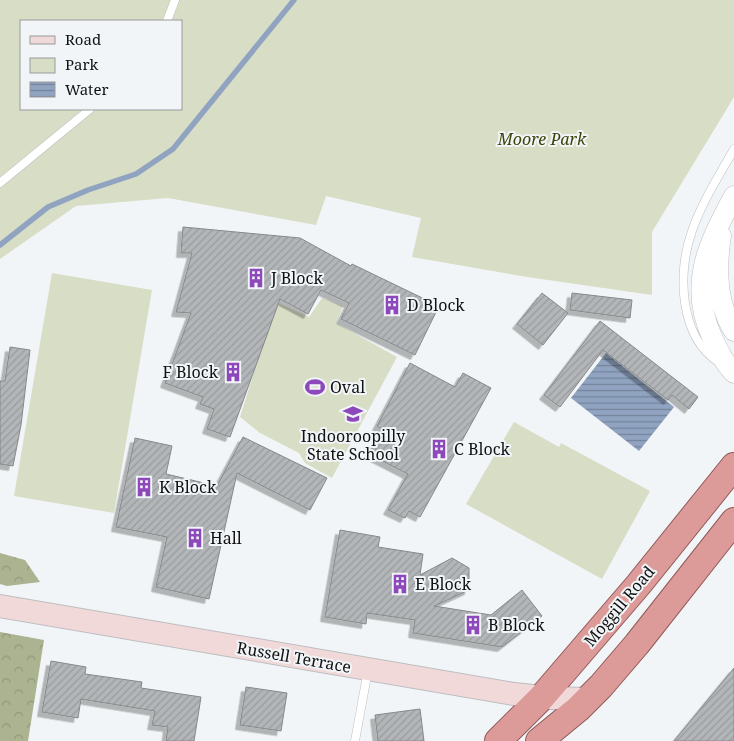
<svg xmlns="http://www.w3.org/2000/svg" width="734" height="741" font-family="'Noto Serif',serif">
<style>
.forest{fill:url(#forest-crowns)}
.green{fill:#d8ddc6;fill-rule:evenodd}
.water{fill:url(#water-rules)}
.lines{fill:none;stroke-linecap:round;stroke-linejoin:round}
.stream{stroke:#90a3c0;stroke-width:5.5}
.building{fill:url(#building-hatch);stroke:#86888a;filter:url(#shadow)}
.service-casing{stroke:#bcbec0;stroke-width:9}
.tertiary-casing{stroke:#bcbec0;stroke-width:21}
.secondary-casing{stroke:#bcbec0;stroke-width:24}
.trunk-casing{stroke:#8f5a59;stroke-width:28}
.service{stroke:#fff;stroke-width:8}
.tertiary{stroke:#fff;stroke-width:20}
.secondary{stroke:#f2d9d9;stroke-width:22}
.trunk{stroke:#dc9a98;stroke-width:26}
.labels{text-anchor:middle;stroke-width:4;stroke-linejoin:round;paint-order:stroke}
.park-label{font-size:16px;font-style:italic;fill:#3b4309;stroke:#f2f5f7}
.poi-label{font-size:16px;fill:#101112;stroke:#f2f5f7;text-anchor:start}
.street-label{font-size:16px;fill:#101112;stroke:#f2f5f7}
</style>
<defs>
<pattern id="forest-crowns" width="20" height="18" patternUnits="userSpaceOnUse" patternTransform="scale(1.25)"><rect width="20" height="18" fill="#abb391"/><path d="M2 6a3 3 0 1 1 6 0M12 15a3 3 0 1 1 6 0" fill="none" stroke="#92997c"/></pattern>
<pattern id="water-rules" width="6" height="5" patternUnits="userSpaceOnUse" patternTransform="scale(1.25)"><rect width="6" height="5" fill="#90a3c0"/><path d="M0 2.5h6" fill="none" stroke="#74839b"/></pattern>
<pattern id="building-hatch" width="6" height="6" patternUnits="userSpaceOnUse" patternTransform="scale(1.25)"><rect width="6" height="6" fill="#b3b6b8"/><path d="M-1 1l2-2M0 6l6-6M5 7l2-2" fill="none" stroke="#999b9d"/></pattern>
<filter id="shadow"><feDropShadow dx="-4.5" dy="4.5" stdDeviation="0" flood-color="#0004"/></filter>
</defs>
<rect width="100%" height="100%" fill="#f2f5f7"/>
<path class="forest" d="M0,553L25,560L40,582L7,586L0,584Z
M0,632L44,640L28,741H0Z"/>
<path class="green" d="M0,0H734V97L652,232V295L527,277L412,257L421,218L326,196L316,225L168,198L76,206L0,259ZM21,21H181V109H21Z
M52,273L152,290L114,513L14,496Z
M322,298L343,306L336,323L397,357L332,478L305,463L299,453L260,433L240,417L276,302L309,317Z
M514,422L559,447L561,443L650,491L602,579L466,504Z"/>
<path class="water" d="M606,353L674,407L639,451L571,398Z"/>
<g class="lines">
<path class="stream" d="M0,245L48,207L88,190L136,174L173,149L294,0"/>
</g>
<path class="building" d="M183,227L300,238L351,266L352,264L439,306L415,355L341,319L349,303L321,290L308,314L280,299L230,437L207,429L214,409L200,404L203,397L165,383L191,313L176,312L192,253H181Z
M542,293L568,313L543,345L517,324Z
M572,293L632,300L630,318L570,310Z
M600,321L698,397L689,409L672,395L668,400L603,350L560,407L544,395Z
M10,347L30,350L21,425L13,466L0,464V381H5Z
M410,363L455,387L463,373L491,388L420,517L409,511L405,518L388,510L408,474L369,454L382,429L377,426Z
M243,437L327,478L310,510L237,473L209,599L156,587L167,537L116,527L135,438L172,446L166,474L217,486Z
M340,530L380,537L378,547L423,554L420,575L452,558L469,568V590L434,606L491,615L522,590L542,616L502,647L413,633L415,620L367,613L366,624L325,617Z
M51,661L86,667L85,674L142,682L141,688L201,697L194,741H166L168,727L152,725L155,711L81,699L78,718L42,712Z
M734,668V741H674Z
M246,687L287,693L281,731L240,725Z
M420,709L424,741H378L375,715Z"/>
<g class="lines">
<defs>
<path id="service" d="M167,21L175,0
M0,183L90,109
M720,363C679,338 677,272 692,231C702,202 719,176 734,149
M355,741L368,670"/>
<path id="tertiary" d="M734,196C708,244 688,284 712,337C718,350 724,363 734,373
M721,236C716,268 716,303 734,331"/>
<path id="secondary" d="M0,606L514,694L551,698L588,699"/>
<path id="trunk" d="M498,741L542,697L639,584L734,466
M539,741L578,709L601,686L637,644L734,521"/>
</defs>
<use href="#service" class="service-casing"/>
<use href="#tertiary" class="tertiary-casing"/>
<use href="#secondary" class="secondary-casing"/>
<use href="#trunk" class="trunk-casing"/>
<use href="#service" class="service"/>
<use href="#tertiary" class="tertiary"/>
<use href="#secondary" class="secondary"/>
<use href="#trunk" class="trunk"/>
</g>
<defs>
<symbol id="building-bare" viewBox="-9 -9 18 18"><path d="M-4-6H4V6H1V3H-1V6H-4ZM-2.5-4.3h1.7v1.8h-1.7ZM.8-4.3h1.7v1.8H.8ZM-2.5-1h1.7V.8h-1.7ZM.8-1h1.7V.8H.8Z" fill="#8d48bc" stroke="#f2f5f7" stroke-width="2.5" paint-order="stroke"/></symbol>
<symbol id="stadium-bare" viewBox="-9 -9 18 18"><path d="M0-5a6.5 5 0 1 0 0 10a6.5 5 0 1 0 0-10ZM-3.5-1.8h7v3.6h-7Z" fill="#8d48bc" stroke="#f2f5f7" stroke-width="2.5" paint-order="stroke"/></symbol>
<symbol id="school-bare" viewBox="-9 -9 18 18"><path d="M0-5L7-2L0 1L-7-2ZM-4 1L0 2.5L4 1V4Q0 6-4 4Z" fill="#8d48bc" stroke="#f2f5f7" stroke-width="2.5" paint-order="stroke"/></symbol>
</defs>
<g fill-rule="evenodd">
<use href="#building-bare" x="242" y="264" width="28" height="28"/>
<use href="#building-bare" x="378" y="291" width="28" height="28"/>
<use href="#building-bare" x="219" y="358" width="28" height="28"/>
<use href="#stadium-bare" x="301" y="373" width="28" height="28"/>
<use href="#school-bare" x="339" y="400" width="28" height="28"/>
<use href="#building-bare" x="425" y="435" width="28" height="28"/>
<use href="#building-bare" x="130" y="473" width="28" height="28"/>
<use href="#building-bare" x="181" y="524" width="28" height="28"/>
<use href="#building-bare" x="386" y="570" width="28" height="28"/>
<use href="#building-bare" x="459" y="611" width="28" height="28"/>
</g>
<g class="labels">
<g class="park-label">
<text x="542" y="145">Moore Park</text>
</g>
<g class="poi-label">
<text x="271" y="284">J Block</text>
<text x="407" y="311">D Block</text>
<text x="218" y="378" text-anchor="end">F Block</text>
<text x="330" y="393">Oval</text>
<text x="353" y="442" text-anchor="middle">Indooroopilly<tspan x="353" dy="18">State School</tspan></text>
<text x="454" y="455">C Block</text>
<text x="159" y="493">K Block</text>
<text x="210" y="544">Hall</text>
<text x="415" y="590">E Block</text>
<text x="488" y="631">B Block</text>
</g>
<g class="street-label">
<text transform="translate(619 606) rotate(-50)" y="6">Moggill Road</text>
<text transform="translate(294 657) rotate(10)" y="6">Russell Terrace</text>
</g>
</g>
<rect x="20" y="20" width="162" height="90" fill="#f2f5f7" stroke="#989a9b"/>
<rect x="30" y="36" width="25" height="8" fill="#f2d9d9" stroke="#989a9b"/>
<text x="65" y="45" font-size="15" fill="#101112">Road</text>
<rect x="30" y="58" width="25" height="15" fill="#d8ddc6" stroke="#989a9b"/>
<text x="65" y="70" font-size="15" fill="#101112">Park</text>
<rect x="30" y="82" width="25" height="15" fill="url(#water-rules)" stroke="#989a9b"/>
<text x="65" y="95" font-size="15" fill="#101112">Water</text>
</svg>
